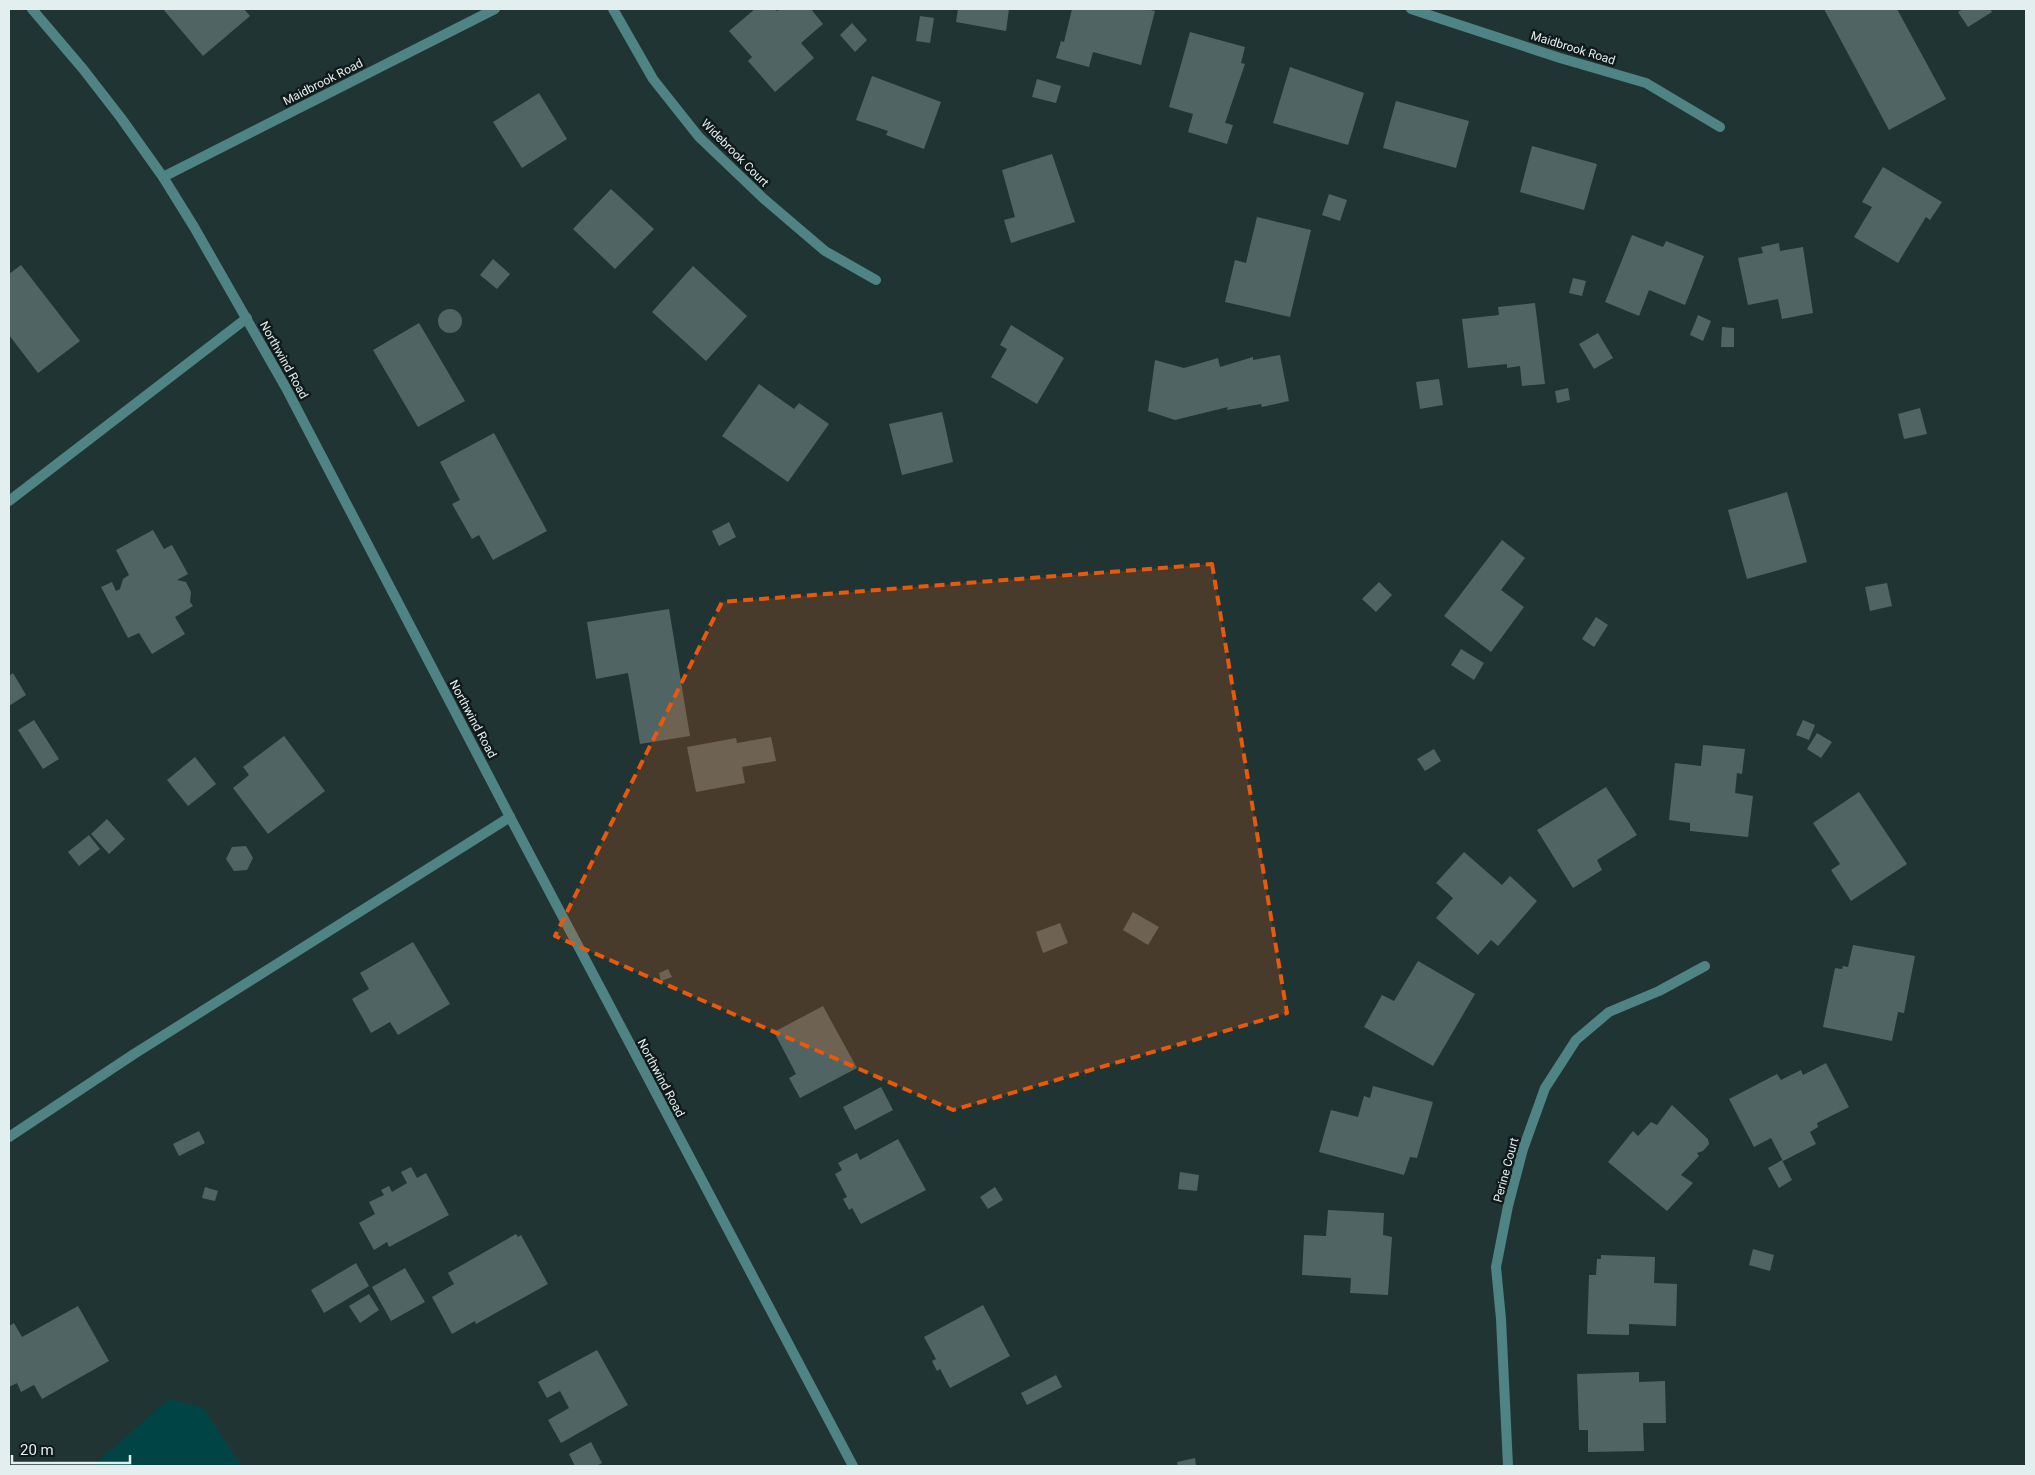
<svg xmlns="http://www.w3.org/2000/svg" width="2035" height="1475" font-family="Roboto,sans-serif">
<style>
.green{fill:#014446}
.building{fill:#506464}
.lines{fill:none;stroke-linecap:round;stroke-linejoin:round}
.service{stroke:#4f8384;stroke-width:10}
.minor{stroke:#4f8384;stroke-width:10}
.tertiary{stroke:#4f8384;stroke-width:10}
.marked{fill:#e8590c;fill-opacity:0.2;stroke:#e8590c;stroke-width:4;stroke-dasharray:10 6;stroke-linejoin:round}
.labels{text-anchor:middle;stroke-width:5;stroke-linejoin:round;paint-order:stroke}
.street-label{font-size:12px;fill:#e3eeee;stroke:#111a1a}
</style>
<rect width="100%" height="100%" fill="#213434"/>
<path class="green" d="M169,1399L203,1408L242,1466H93Z"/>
<path class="building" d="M163,9H244L250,16L203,56Z
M755,9H774L777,11L780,9H811L823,24L801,43L814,58L775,92L748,61L752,57L729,31Z
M958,9H1009L1006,31L956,22Z
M1072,9H1146L1155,11L1141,65L1093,52L1089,67L1056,58L1061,41L1064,42Z
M1824,9H1897L1946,99L1889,130Z
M1963,9H1990L1992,12L1968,27L1958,12Z
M920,16L934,18L930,43L916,41Z
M852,23L867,40L855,52L840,35Z
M1190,32L1245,47L1241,63L1245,64L1225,123L1233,125L1227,144L1188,132L1193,114L1169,107Z
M1290,67L1364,93L1348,145L1273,123Z
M872,76L941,102L924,149L886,135L888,131L856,120Z
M1037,79L1061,86L1056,103L1032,97Z
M539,93L567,139L522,168L493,122Z
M1396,101L1469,121L1456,168L1383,148Z
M1532,146L1597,164L1584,210L1520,192Z
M1052,154L1075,222L1011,243L1004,220L1015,217L1002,170Z
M1883,167L1942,202L1930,220L1926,217L1898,263L1854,237L1872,207L1862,202Z
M611,189L654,229L615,269L573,229Z
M1329,194L1347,200L1340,221L1322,215Z
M1257,217L1311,230L1290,317L1225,302L1235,260L1246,263Z
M1632,235L1663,247L1666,241L1704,256L1685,305L1649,290L1639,316L1605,302Z
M1779,243L1780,251L1803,247L1813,313L1782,319L1778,299L1748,305L1738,258L1763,253L1761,247Z
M493,259L510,274L497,289L480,275Z
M21,265L80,341L38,373L9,335V274Z
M693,266L747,316L706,361L652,312Z
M1573,278L1586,281L1582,296L1569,293Z
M1535,303L1545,384L1522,386L1520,366L1507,368V364L1468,368L1462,319L1499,315L1498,307Z
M438 321a12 12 0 1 1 24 0a12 12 0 1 1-24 0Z
M1698,315L1711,321L1703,341L1690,335Z
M419,323L465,401L418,427L373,350Z
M1011,325L1064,358L1037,404L991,377L1007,349L1000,345Z
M1722,327L1734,328V347H1721Z
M1598,333L1613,358L1594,369L1579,344Z
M1280,355L1289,401L1262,407L1261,404L1227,410L1228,407L1175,420L1148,411L1155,360L1184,368L1218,358L1220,367L1253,357V360Z
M1439,379L1443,405L1420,409L1416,382Z
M759,384L794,409L799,403L829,424L788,482L722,436Z
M1568,388L1570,400L1557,403L1555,391Z
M1920,408L1927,434L1904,439L1898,414Z
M942,412L953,462L902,475L889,424Z
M494,433L547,531L493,560L479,535L472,539L452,504L460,500L440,462Z
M1787,492L1807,562L1747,579L1728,510Z
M729,522L736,537L719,546L712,531Z
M153,530L164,549L172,545L188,574L177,580L186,582L191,592L190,602L193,606L175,617L185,634L152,654L139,633L128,638L101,587L112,582L116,591L120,589L123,579L129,575L116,550Z
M1502,540L1525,558L1501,590L1524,607L1491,652L1444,616Z
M1379,582L1392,595L1376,612L1362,599Z
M1887,583L1892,606L1870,611L1865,587Z
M669,609L690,736L640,744L628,673L596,679L587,622Z
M1596,617L1608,625L1594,647L1582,639Z
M1461,649L1484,663L1474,680L1451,665Z
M13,673L26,695L9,706V676Z
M34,720L59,759L43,769L18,730Z
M1803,720L1815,725L1809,740L1796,735Z
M1817,733L1832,742L1821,758L1807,749Z
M284,736L325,791L268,834L233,788L249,775L243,767Z
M771,737L776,761L742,767L745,783L696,792L687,747L736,738L737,743Z
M1703,745L1745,749L1742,774L1737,773L1735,793L1753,796L1748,837L1690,831V823L1669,820L1675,763L1701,766Z
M1434,749L1441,761L1425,771L1417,759Z
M195,757L216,784L188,806L167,780Z
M1606,787L1637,835L1597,860L1602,870L1573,888L1537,830Z
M1859,792L1907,864L1851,901L1831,870L1840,864L1813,823Z
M107,819L125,839L109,854L91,834Z
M89,835L100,849L79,866L68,852Z
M246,846L253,858L247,870L234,871L226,859L232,847Z
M1464,852L1502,885L1510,876L1537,901L1498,946L1491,940L1478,955L1436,918L1453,898L1436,883Z
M1133,912L1159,927L1148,945L1123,930Z
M1060,923L1068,943L1043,953L1036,932Z
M413,942L450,1004L398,1035L390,1022L371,1033L352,999L369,989L360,973Z
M1853,945L1915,956L1904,1013L1898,1012L1892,1041L1823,1027L1835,968L1842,969L1843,966L1848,967Z
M1418,961L1475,994L1433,1066L1364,1027L1382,995L1394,1001Z
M668,969L672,977L661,981L659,973Z
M823,1006L857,1068L800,1098L789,1078L796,1074L774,1032Z
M1826,1063L1849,1107L1817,1123L1818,1127L1810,1132L1816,1144L1783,1161L1771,1138L1754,1147L1729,1099L1777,1074L1781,1080L1801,1070L1803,1075Z
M1373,1086L1433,1102L1417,1158L1410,1157L1404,1175L1319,1152L1331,1110L1358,1117L1364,1096L1370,1098Z
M881,1087L893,1110L855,1130L843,1107Z
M1672,1105L1708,1139L1709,1144L1703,1151L1697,1153L1699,1156L1681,1175L1693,1183L1667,1211L1608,1162L1633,1131L1638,1136L1651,1122L1657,1125Z
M199,1131L205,1143L179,1156L173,1144Z
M898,1139L926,1190L861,1224L852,1208L849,1210L843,1199L847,1197L835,1174L842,1170L838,1163L857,1153L860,1160Z
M1782,1160L1792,1180L1779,1188L1768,1168Z
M411,1167L417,1178L426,1173L449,1215L389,1247L387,1242L374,1250L359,1223L375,1214L369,1202L384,1195L381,1190L389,1186L392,1192L407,1183L401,1172Z
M1180,1172L1199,1175L1197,1191L1178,1189Z
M205,1187L218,1191L215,1201L202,1198Z
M995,1187L1003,1200L988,1209L980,1197Z
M1328,1210L1384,1213L1383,1235L1392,1237L1388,1295L1350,1293L1351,1278L1302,1275L1304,1235L1326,1236Z
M516,1234L518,1237L521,1235L548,1284L476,1324L475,1321L452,1334L432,1297L454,1284L448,1273Z
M1753,1249L1774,1255L1770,1271L1749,1265Z
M1601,1255L1655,1257L1654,1283L1677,1284L1676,1326L1629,1324V1335L1587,1334L1589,1275H1596L1597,1259H1601Z
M356,1263L369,1286L324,1313L311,1290Z
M405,1268L425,1302L391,1321L372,1287Z
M369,1294L379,1310L360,1323L349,1306Z
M983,1305L1010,1356L950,1388L940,1369L937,1371L932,1361L936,1359L924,1337Z
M78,1306L109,1361L42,1399L34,1385L21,1392L17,1383L9,1387V1326L14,1323L22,1337Z
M597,1350L628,1405L561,1443L548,1420L569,1408L560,1391L547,1398L538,1382Z
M1639,1372V1382L1665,1381L1666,1423H1643L1644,1451L1588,1452V1430H1579L1577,1374Z
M1056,1375L1062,1387L1027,1405L1021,1393Z
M591,1442L602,1463L596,1466H575L569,1454Z
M1195,1458L1196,1466H1178L1177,1462Z"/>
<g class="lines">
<path class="service" d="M9,501L247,318
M9,1137L134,1054L510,817"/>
<path class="minor" d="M613,9L653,79L699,137L764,199L825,251L876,280
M1411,9L1560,58L1646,83L1720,127
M163,177L495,9
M1508,1466L1501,1319L1496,1267L1508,1206L1523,1149L1545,1088L1576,1040L1609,1012L1659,991L1705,966"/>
<path class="tertiary" d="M32,9L83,69L121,118L163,177L194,227L286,388L510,817L853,1466"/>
</g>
<path class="marked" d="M1212,564L1287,1013L953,1110L555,936L722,602Z"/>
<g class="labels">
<g class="street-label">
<text transform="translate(1573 48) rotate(17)" y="4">Maidbrook Road</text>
<text transform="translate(323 82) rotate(-27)" y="4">Maidbrook Road</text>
<text transform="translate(735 153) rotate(45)" y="4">Widebrook Court</text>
<text transform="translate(284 360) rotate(61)" y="4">Northwind Road</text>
<text transform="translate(473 719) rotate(62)" y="4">Northwind Road</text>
<text transform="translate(661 1078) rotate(62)" y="4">Northwind Road</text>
<text transform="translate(1506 1170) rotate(-75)" y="4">Perine Court</text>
</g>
</g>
<rect width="2035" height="1475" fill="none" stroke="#e3eeee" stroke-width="20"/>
<path d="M12 1455v8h118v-8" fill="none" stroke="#e3eeee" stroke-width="2.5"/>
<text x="20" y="1455" font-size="15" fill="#e3eeee" stroke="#111a1a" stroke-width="4" paint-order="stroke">20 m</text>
</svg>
